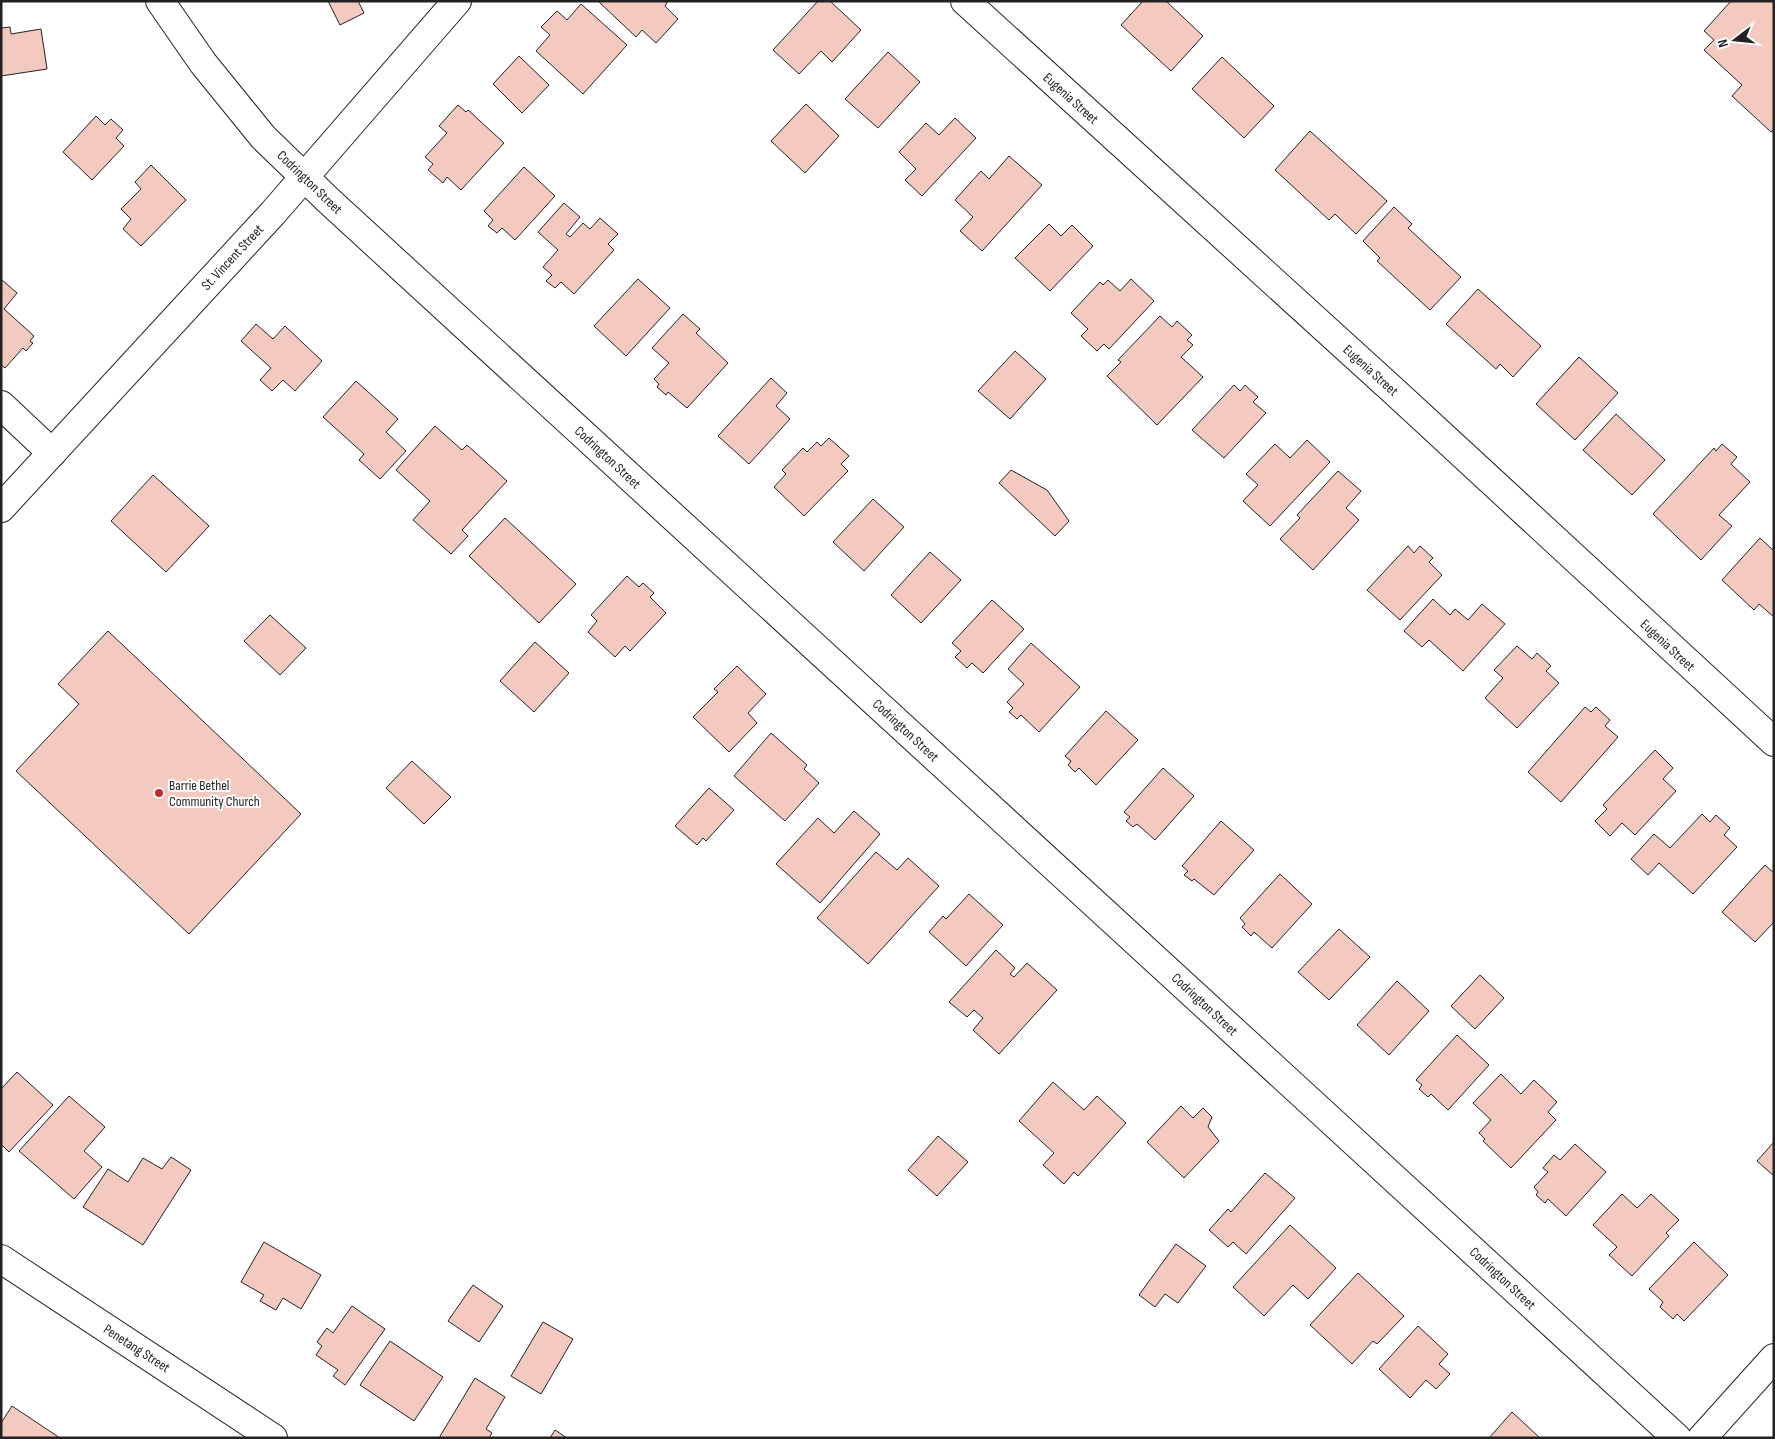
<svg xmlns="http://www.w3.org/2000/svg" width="1775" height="1439" font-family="'Sofia Sans Condensed',sans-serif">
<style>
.building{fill:#f3c9c0;stroke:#222}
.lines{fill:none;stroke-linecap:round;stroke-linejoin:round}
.minor-casing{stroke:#222;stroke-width:30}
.major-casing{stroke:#222;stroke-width:30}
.minor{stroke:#fff;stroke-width:28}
.major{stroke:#fff;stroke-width:28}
.poi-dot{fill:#c62828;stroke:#fff;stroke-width:2}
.labels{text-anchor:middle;stroke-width:4;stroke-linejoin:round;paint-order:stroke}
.street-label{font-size:14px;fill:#222;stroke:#fff}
.poi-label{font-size:14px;fill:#222;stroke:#fff;text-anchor:start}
</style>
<rect width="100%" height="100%" fill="#fff"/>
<path class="building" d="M328,1H358L364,13L340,25Z
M598,1H665L667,3L665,6L678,19L656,43L642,30L636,37Z
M818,1H830L861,30L832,62L821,51L799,74L773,50Z
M1143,1H1166L1203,36L1171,71L1121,25Z
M1731,1H1774V130L1771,132L1732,96L1742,85L1704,50L1714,40L1704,31Z
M581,4L627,45L583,94L536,51L550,35L541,27L557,11L567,20Z
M10,27L11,34L41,29L47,69L1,76V28Z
M888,52L920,82L878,128L845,99Z
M519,56L549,85L522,113L493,84Z
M1222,57L1274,106L1244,138L1192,89Z
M806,104L839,136L805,173L771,141Z
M458,105L466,112L468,110L504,143L461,190L447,177L443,183L428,170L433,164L425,157L447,133L439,126Z
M96,116L105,125L111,119L123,130L116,138L124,146L92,180L63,152Z
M955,118L976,138L922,196L905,180L916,169L899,152L926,123L939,135Z
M1310,131L1387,201L1356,234L1335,214L1329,220L1275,170Z
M1009,156L1042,185L982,251L960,231L973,217L955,200L981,171L989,179Z
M151,165L186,200L141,246L123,229L131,219L121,209L141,189L135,182Z
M524,167L555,196L515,240L502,228L497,233L488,226L493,220L484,211Z
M564,203L580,217L566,234L570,237L583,223L590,229L600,218L618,234L608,244L614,250L574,294L561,282L555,288L546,281L552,275L543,267L558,250L538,232Z
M1394,207L1412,224L1408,228L1461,277L1430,310L1377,261L1380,258L1363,241Z
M1049,224L1061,236L1072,225L1093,246L1050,291L1015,258Z
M1,279L17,293L4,309L34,336L30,341L33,343L26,351L23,348L5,368L1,365Z
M638,279L670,308L626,356L594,326Z
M1131,279L1154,301L1109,349L1104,344L1097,351L1081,336L1088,329L1071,313L1100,282L1103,285L1108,280L1120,291Z
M1478,289L1541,346L1513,377L1500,364L1496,369L1446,324Z
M683,314L700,329L696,333L728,363L687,408L668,392L666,395L657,387L659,384L654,379L669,363L652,348Z
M1160,316L1172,327L1177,321L1192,335L1187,340L1193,345L1181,357L1203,377L1157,425L1107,376L1121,362L1118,360Z
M256,324L273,339L285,326L322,361L295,391L283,380L272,391L260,380L271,368L241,341Z
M1015,351L1046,379L1010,419L978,391Z
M1579,357L1618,393L1575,440L1536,404Z
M771,378L787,393L776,406L790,419L749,464L718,436Z
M356,381L398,419L386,432L406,451L380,479L359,460L364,454L323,417Z
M1234,385L1240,391L1245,385L1258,397L1253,402L1266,413L1224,458L1192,430Z
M1616,414L1665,460L1632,495L1583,450Z
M435,426L462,450L467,445L507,481L462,530L468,536L451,554L413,520L430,501L396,470Z
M829,438L849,456L841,464L848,471L804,516L774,487L786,474L782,470L803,448L807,452L817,442L821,446Z
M1307,440L1330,462L1270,526L1243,501L1258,485L1246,474L1275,444L1290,458Z
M1722,444L1737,457L1731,464L1750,482L1719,515L1732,526L1701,560L1653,514L1714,448L1716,451Z
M1011,470L1047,490L1069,521L1055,536L999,483Z
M1338,471L1361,491L1346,508L1359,520L1313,570L1280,539L1300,518L1297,515Z
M153,475L209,526L166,572L111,521Z
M873,499L904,527L864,571L833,542Z
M505,518L576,584L539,623L469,556Z
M1760,538L1774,551V617L1759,604L1754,610L1722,580Z
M1408,546L1414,553L1420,546L1433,558L1429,562L1442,575L1400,620L1367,590Z
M930,552L961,580L921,623L891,595Z
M627,576L639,587L643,583L654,593L650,597L666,613L630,651L625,646L615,657L588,632L597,621L591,615Z
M1433,599L1450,615L1455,609L1468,620L1482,604L1505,624L1463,671L1429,640L1422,647L1404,631Z
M992,600L1024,629L983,673L972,663L967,668L955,657L961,651L952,643Z
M270,615L306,648L280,675L244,641Z
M108,631L301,814L189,934L16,771L79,704L58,684Z
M535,642L569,673L534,712L500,681Z
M1031,643L1080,687L1039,732L1021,715L1017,719L1009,712L1013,708L1007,702L1024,684L1008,669Z
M1517,646L1532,659L1537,653L1551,666L1546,671L1559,683L1517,728L1485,698L1503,678L1494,670Z
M737,666L766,694L748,713L757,723L729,752L693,717L718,692L714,689Z
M1585,707L1591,712L1596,707L1610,720L1605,726L1618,737L1561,802L1528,772Z
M1106,711L1138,740L1096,785L1079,768L1075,772L1068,765L1071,761L1065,756Z
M771,733L807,765L804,769L819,783L785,821L734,776Z
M1655,750L1673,768L1663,779L1676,791L1635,835L1622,823L1610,836L1595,821L1607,809L1603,805Z
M412,761L451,797L424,824L386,788Z
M1163,768L1194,796L1155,840L1137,824L1133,827L1126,821L1130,817L1124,812Z
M709,788L734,810L706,841L703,838L697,845L675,826Z
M854,811L880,834L820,903L776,864L818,818L834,833Z
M1702,814L1710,822L1716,815L1730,828L1724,835L1737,847L1693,894L1659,863L1648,875L1631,859L1654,834L1670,848Z
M1221,821L1254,850L1214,895L1194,879L1192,881L1184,875L1188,871L1182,866Z
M876,852L897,870L908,858L939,886L868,964L817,918Z
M1765,865L1774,873V922L1755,942L1722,912Z
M1280,874L1312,904L1272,948L1254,932L1251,936L1242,927L1245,924L1240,918Z
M969,894L1003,925L966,966L929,932L943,916L946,919Z
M1339,929L1370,957L1329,1000L1298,972Z
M996,950L1015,968L1010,974L1014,977L1027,963L1057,990L999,1054L973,1030L983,1018L974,1010L967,1017L949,1002Z
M1480,975L1504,998L1475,1029L1451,1006Z
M1397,981L1429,1011L1389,1055L1357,1025Z
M1457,1035L1489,1065L1448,1110L1431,1094L1428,1097L1419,1089L1422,1085L1416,1080Z
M17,1072L53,1105L9,1152L1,1144V1089Z
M1501,1074L1521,1094L1534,1080L1557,1102L1548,1112L1556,1120L1511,1168L1483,1141L1485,1139L1479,1133L1491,1120L1473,1103Z
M1053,1082L1084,1110L1097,1096L1126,1123L1078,1176L1074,1172L1064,1184L1043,1165L1054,1153L1019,1121Z
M69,1096L105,1127L84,1151L102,1167L74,1199L19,1151Z
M1181,1106L1193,1118L1203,1108L1212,1117L1208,1127L1219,1141L1184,1178L1147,1142Z
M938,1136L968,1162L937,1196L908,1170Z
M1774,1142V1176L1757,1161Z
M1575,1144L1606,1172L1566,1216L1548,1199L1545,1203L1536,1195L1538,1192L1534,1187L1548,1172L1543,1168L1554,1155L1560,1160Z
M171,1157L191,1170L143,1245L83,1207L108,1169L128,1182L143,1158L162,1169Z
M1265,1173L1295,1198L1246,1254L1233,1242L1228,1247L1209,1230L1228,1209L1231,1212Z
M1622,1194L1637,1208L1651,1194L1679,1220L1666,1233L1669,1236L1632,1276L1609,1255L1617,1247L1593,1225Z
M1290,1225L1336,1268L1308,1299L1293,1285L1264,1316L1233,1287Z
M264,1242L321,1275L301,1309L283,1298L276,1310L260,1301L264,1295L241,1282Z
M1694,1242L1728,1275L1684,1321L1677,1314L1673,1319L1660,1307L1663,1302L1649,1289Z
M1176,1244L1206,1266L1178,1303L1165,1294L1155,1307L1139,1295Z
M1358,1273L1404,1316L1377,1344L1373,1341L1352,1364L1310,1325Z
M473,1285L503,1306L479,1342L448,1321Z
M352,1306L385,1329L345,1385L333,1376L338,1370L316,1355L322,1346L317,1342L327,1328L333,1333Z
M543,1322L573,1339L541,1394L511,1376Z
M1418,1326L1448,1354L1439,1364L1450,1374L1436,1389L1426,1380L1410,1398L1379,1369Z
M390,1341L443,1377L414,1421L360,1385Z
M475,1378L505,1397L486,1429L492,1433L489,1438H439Z
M12,1406L60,1438H1V1423Z
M1512,1412L1540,1438H1489Z
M555,1430L567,1438H550Z"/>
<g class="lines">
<defs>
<path id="minor" d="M160,1L203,63L263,137L328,200L1677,1438
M965,1L1396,393L1774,742
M1,405L52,453
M1,1259L273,1438
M1702,1438L1774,1358"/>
<path id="major" d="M1,508L273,213L457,1"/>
</defs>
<use href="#minor" class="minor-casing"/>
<use href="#major" class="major-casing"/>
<use href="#minor" class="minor"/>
<use href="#major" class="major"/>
</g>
<circle class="poi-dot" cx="159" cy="793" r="5"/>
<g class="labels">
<g class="street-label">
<text transform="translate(1071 98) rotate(42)" y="5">Eugenia Street</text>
<text transform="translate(310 182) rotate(44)" y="5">Codrington Street</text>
<text transform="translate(232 257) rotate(-47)" y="5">St. Vincent Street</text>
<text transform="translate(1371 370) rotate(42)" y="5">Eugenia Street</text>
<text transform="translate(608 457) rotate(43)" y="5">Codrington Street</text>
<text transform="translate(1668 645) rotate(43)" y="5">Eugenia Street</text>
<text transform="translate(906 730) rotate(43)" y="5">Codrington Street</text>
<text transform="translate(1205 1004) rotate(43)" y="5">Codrington Street</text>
<text transform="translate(1503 1278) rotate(43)" y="5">Codrington Street</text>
<text transform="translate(137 1348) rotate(33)" y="5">Penetang Street</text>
</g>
<g class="poi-label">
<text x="169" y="790">Barrie Bethel<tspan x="169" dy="16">Community Church</tspan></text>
</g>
</g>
<rect width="1775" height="1439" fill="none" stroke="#222222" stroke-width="5"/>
<g transform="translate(1735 40) rotate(254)" stroke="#ffffff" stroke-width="4" paint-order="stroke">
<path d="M0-4L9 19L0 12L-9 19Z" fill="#222222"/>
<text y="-8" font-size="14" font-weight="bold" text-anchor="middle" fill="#222222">N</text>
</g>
</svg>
